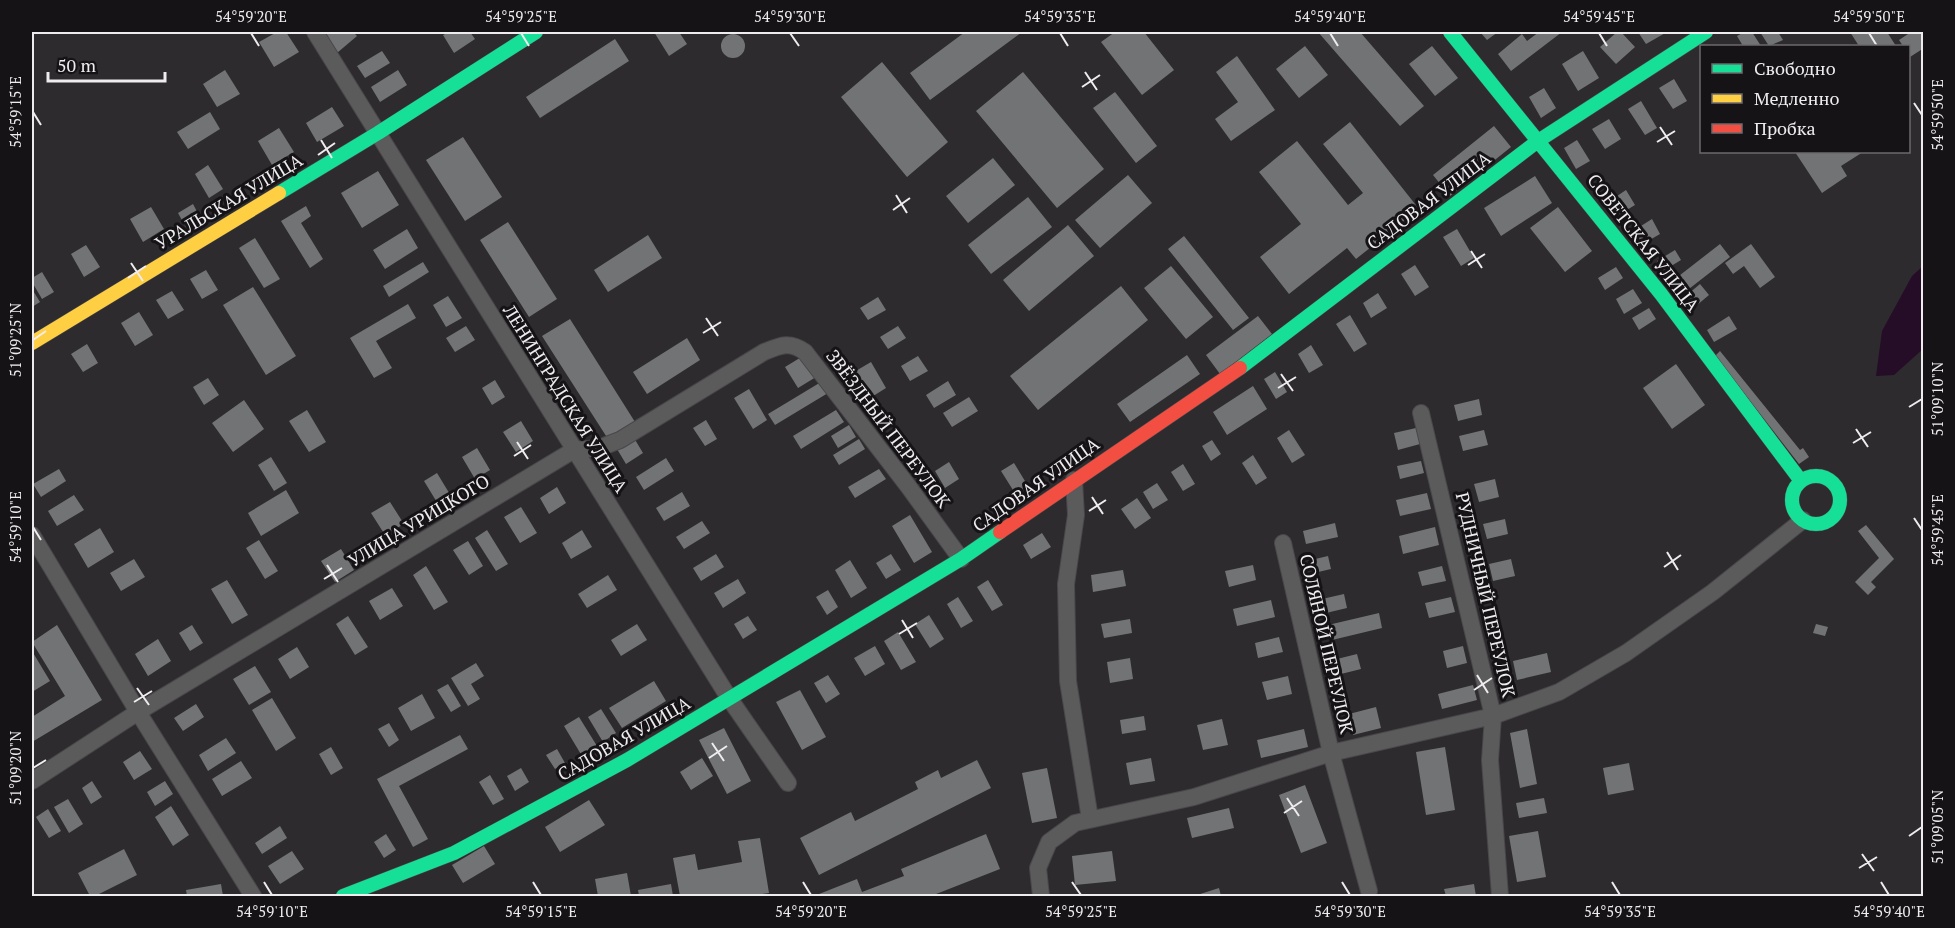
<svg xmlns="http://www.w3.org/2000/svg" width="1955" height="928" font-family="'PT Serif',serif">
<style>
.water{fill:#250c27}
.building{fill:#727374}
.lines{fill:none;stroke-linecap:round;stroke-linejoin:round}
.street-casing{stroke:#49474a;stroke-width:18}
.fast-casing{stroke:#49474a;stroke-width:15}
.slow-casing{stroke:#49474a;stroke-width:15}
.jam-casing{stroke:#49474a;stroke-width:15}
.street{stroke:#5c5b5c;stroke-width:16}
.fast{stroke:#16e098;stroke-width:14}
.slow{stroke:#ffcf43;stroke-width:14}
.jam{stroke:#f24e42;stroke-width:14}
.ticks{fill:none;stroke:#efecf0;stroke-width:2}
.labels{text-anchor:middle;stroke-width:6;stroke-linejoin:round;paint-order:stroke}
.street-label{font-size:18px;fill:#efecf0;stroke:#151315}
.neatline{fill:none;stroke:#efecf0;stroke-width:2}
.ticks-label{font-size:15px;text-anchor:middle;fill:#efecf0}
</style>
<rect width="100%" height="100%" fill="#2d2b2e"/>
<path class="water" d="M1923,266V349L1894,375L1876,376L1882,331L1912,276Z"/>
<path class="building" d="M277,32H286L299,52L274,67L259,42Z
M319,32H353L357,36L337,53Z
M449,32H470L475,39L454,53L443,35Z
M654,32H679L687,44L669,56Z
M965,32H1022L930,100L910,73Z
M1115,32H1144L1174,70L1142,95L1101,42Z
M1318,32H1360L1424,106L1400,126Z
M1480,32H1498L1487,40Z
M1539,32H1562L1511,71L1498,54L1522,34L1527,41Z
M1617,32H1621L1635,47L1616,64L1600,47Z
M1638,32H1667L1646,44Z
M1744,32H1752L1761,46H1743L1737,36Z
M1760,32H1778L1783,40L1769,46Z
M1850,32H1887L1896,46H1859Z
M1911,32H1924V48L1910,57L1908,46H1903L1899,40Z
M721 46a12 12 0 1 1 24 0a12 12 0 1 1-24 0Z
M615,39L629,61L540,118L526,97Z
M1305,46L1328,75L1299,98L1276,69Z
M1432,46L1458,78L1435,96L1409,64Z
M382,51L390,63L365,78L357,66Z
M1583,51L1599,78L1578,91L1562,64Z
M1237,56L1275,110L1231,141L1215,119L1238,102L1216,72Z
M882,62L948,142L907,177L841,97Z
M225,70L240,94L217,107L203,84Z
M398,70L407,85L380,102L371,87Z
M1023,72L1104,169L1057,208L976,111Z
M1674,79L1687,101L1673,109L1659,88Z
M1544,88L1556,108L1541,118L1529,97Z
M1115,92L1157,146L1136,163L1093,108Z
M1641,101L1657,128L1645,135L1628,109Z
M332,107L344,126L317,142L306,123Z
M210,112L220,129L188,149L177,132Z
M1609,119L1621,139L1605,149L1592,129Z
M1350,122L1419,209L1356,259L1347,248L1289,294L1260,257L1301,224L1259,172L1297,141L1348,205L1363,193L1323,144Z
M1494,126L1511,147L1450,196L1433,175Z
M279,128L294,152L272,165L258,141Z
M463,137L502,197L465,221L426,160Z
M1577,140L1590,161L1576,169L1564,148Z
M1795,152H1863L1841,166L1847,176L1822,193Z
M993,158L1015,185L968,223L946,196Z
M208,165L223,189L209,198L195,174Z
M378,171L399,205L362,228L341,193Z
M1128,175L1152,203L1100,248L1075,220Z
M1535,176L1552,203L1501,236L1484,208Z
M1626,190L1635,205L1620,214L1611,200Z
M1028,197L1052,227L991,274L968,245Z
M193,204L204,225L189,233L178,213Z
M306,206L311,216L301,223L323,259L310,268L281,221Z
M151,207L164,229L143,242L130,219Z
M1558,207L1592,251L1565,272L1530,228Z
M1652,219L1660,234L1641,245L1633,231Z
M508,222L557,299L529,317L480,240Z
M1068,225L1094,256L1029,311L1003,280Z
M407,229L418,248L385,269L373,250Z
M1457,229L1474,258L1461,266L1443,237Z
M648,235L662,258L608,292L594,270Z
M1184,236L1249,318L1233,330L1168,249Z
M255,238L280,279L264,288L239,248Z
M1720,244L1730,257L1676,299L1666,286Z
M1751,244L1775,277L1760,288L1744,266L1733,274L1725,263Z
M86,245L100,267L84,277L71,254Z
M1675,250L1681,260L1663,271L1657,261Z
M423,262L429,272L389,297L383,286Z
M1415,265L1429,287L1415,296L1401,274Z
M1171,266L1213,317L1186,339L1144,288Z
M1616,267L1623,278L1605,290L1598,278Z
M206,270L218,290L202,299L190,279Z
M42,272L54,292L42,299L32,282V278Z
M1700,284L1709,295L1690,311L1681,300Z
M1121,286L1148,320L1038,410L1010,376Z
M253,287L296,356L266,375L223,305Z
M32,289L40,302L32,307Z
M1633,289L1642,303L1624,314L1616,299Z
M172,291L184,310L168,319L156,300Z
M1378,293L1387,308L1371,318L1363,303Z
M448,296L462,318L446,327L433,305Z
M878,297L886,310L868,320L860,308Z
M408,304L416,318L376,341L392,368L374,378L350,338Z
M1649,308L1656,319L1639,330L1632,318Z
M139,312L153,335L135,346L121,323Z
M1350,315L1367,344L1354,352L1336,324Z
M1258,316L1272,334L1220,374L1206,355Z
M1729,316L1737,329L1714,342L1707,330Z
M570,319L635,422L608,439L542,336Z
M466,326L475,340L455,352L446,338Z
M898,326L906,338L888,349L880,337Z
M687,338L700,360L647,394L633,372Z
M87,344L98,363L83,372L71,354Z
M1311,345L1323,365L1309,373L1298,354Z
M1720,351L1800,450L1803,448L1809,457L1799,464L1715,356Z
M1187,355L1200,374L1130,422L1117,404Z
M803,356L816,377L798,388L785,367Z
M918,356L928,371L910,381L901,366Z
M871,362L886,388L870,398L854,372Z
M1676,364L1705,405L1672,429L1643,388Z
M1275,372L1287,392L1276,399L1264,379Z
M208,378L219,395L204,405L193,387Z
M495,380L505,397L492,405L482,388Z
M948,381L956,395L934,408L926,395Z
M821,382L828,393L775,425L768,414Z
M1253,386L1267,409L1227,435L1213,412Z
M749,389L767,420L753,429L734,398Z
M969,397L978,411L952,427L943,413Z
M1479,399L1482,415L1458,421L1454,405Z
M244,400L264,429L233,452L212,423Z
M307,410L326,442L309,452L289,421Z
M836,410L844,422L801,449L793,436Z
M706,420L717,439L705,446L693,428Z
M521,421L533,441L516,452L503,432Z
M849,425L856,437L838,448L831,436Z
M1416,428L1420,444L1398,450L1394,433Z
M1289,430L1305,455L1292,463L1277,438Z
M1484,430L1488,445L1463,451L1459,436Z
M634,438L643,453L626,464L617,449Z
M859,439L865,449L839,465L833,455Z
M1212,440L1221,454L1211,461L1202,446Z
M477,448L490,470L475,479L462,457Z
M1253,455L1267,478L1256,485L1242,463Z
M271,457L287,483L274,491L258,465Z
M666,458L674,471L644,490L636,477Z
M1421,461L1424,473L1400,479L1397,466Z
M949,462L959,479L945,488L935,471Z
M1014,463L1031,491L1018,498L1001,471Z
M1183,464L1195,484L1183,491L1171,472Z
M59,469L66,481L41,497L33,484Z
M879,469L886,479L855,498L848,487Z
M437,473L451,496L438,504L424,481Z
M1495,479L1499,497L1479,502L1474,484Z
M1157,483L1168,500L1153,509L1143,492Z
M557,487L566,503L549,514L540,498Z
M286,490L299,513L261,536L248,513Z
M682,492L690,506L664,521L656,508Z
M1427,493L1431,509L1400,516L1396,500Z
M74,495L84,510L57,526L48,511Z
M1137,498L1151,518L1135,529L1121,509Z
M390,502L404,524L385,535L371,513Z
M521,507L537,533L520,543L504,517Z
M910,515L932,552L914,563L892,526Z
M1505,519L1508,534L1487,539L1483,524Z
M702,521L710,533L684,549L676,537Z
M1335,523L1338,537L1306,544L1303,531Z
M1866,525L1894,559L1871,582L1876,587L1868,595L1855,582L1879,558L1858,531Z
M1435,527L1439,545L1403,554L1399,536Z
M100,528L114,552L88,568L74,544Z
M487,530L508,564L496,571L475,538Z
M582,530L592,547L571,559L562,543Z
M1042,533L1051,547L1031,559L1023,545Z
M259,540L278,571L265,579L246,548Z
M468,541L483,566L469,575L453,550Z
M341,549L354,570L335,582L321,561Z
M716,554L724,567L701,581L693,568Z
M891,554L901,570L886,579L876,563Z
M1328,556L1331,569L1314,573L1311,560Z
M134,559L145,577L121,591L110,573Z
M1511,559L1515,576L1493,581L1489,564Z
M850,560L867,588L851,598L835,570Z
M1253,565L1256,580L1229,587L1225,571Z
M426,566L448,602L434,610L413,575Z
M1442,566L1446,581L1422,586L1418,572Z
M1123,570L1126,586L1093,592L1091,575Z
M608,575L617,590L587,608L578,594Z
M738,579L746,593L723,608L714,593Z
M227,580L248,615L232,624L211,589Z
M988,580L1003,605L992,611L977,587Z
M392,588L403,606L380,620L369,601Z
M828,590L838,607L827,615L816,597Z
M1344,594L1347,608L1326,613L1322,599Z
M958,597L973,621L961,628L947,604Z
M1451,597L1455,612L1429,618L1425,603Z
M1271,600L1275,617L1237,626L1233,609Z
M1379,613L1382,628L1332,640L1328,625Z
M929,615L944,639L930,648L915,624Z
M348,616L368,647L355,655L336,624Z
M748,616L757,630L743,639L734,624Z
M1130,619L1132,633L1104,638L1101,624Z
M637,624L647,640L621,656L611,640Z
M1816,624L1828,627L1825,636L1813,633Z
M57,625L102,700L32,742V717L65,696L32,642Z
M192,625L203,643L190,651L179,633Z
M898,632L916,662L901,670L884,641Z
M1279,637L1283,652L1258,658L1255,643Z
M158,639L171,661L148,676L135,654Z
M875,646L885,664L865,676L854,658Z
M1463,646L1467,663L1447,668L1443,651Z
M297,647L309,667L290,679L278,659Z
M32,651L50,681L32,692Z
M1547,653L1551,672L1517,680L1513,661Z
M1357,654L1361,669L1341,674L1337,659Z
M1130,658L1133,679L1110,683L1107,662Z
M476,663L484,676L471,684L480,699L468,706L451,678Z
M255,666L271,692L249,705L233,679Z
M828,675L840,694L826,703L814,683Z
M1288,676L1292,694L1267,700L1262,682Z
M654,681L666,701L622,728L609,708Z
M448,684L461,706L451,712L437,690Z
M1473,685L1477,700L1442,709L1438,694Z
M800,690L826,737L802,750L776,702Z
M422,694L435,718L411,731L398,708Z
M272,698L296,738L276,751L252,710Z
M196,704L204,717L183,731L174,718Z
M1376,707L1381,728L1353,735L1349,714Z
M601,709L616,733L603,742L588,717Z
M1144,716L1146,730L1122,734L1120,720Z
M579,717L597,746L582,756L564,726Z
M1222,719L1228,745L1203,750L1197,725Z
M389,723L399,740L389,747L378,729Z
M724,728L751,781L727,794L699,740Z
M1304,729L1308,747L1261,758L1257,740Z
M1527,729L1537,784L1520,788L1510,733Z
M460,735L468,749L399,786L428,839L413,847L377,779Z
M226,738L236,753L208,771L199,755Z
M331,747L343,768L331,775L319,754Z
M1445,747L1455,810L1426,815L1416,752Z
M557,749L565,763L555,769L546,755Z
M140,751L152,769L134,780L123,762Z
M702,758L713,776L691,790L680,772Z
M1151,758L1155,781L1130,785L1126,763Z
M977,760L991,788L819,875L800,838L851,812L855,821L918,789L915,782L938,770L941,778Z
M241,761L252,778L222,796L212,779Z
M1629,763L1634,790L1608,795L1603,768Z
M521,768L529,782L515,791L507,776Z
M1047,768L1057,818L1032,823L1022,773Z
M490,775L504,799L493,805L479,782Z
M92,781L102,797L91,804L82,788Z
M165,781L173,794L155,806L147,792Z
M1305,785L1327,843L1301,853L1279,795Z
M1544,798L1547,813L1519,818L1516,803Z
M68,799L83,824L69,833L54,807Z
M589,800L605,825L560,852L545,827Z
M171,806L189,835L173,846L155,817Z
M1229,808L1234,828L1192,838L1187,818Z
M48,809L61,831L49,838L36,817Z
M280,826L287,838L262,854L255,843Z
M1538,831L1546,877L1517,882L1509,836Z
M386,834L396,850L384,858L374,842Z
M986,834L1000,869L931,896H814L857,879L862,892L904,876L901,869Z
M760,838L769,893L749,896H680L673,858L695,854L698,870L742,862L738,841Z
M484,846L495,864L463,883L452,865Z
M124,849L137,875L95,896H90L78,873Z
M292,851L304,869L280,884L268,866Z
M1112,851L1116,881L1075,885L1072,856Z
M627,873L631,896H598L595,879Z
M221,884L223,896H187L186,890Z
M671,884L673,896H639L638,890Z
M1474,884L1476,896H1446L1444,889Z
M1219,888L1221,896H1194Z"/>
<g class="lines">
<defs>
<path id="street" d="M315,32L729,698L788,783
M1421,413L1493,716L1490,760L1500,896
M1074,480L1076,515L1066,584L1068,681L1090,819
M32,535L138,712L253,896
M32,781L138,712L574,450L599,448L620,440L764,352C781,345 790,341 805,352L908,486L961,559
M1369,891L1331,753L1493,716L1559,692L1626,653L1713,592L1803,520
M1041,896L1038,868L1049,842L1075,823L1194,797L1331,753L1283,543"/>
<path id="fast" d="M1450,32L1661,294L1801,481
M279,193L378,133L536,32
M1240,368L1538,141L1706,32
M1792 500a24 24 0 1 1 48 0a24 24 0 1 1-48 0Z
M343,896L454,853L627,760L961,559L1000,532"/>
<path id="slow" d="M32,343L279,193"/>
<path id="jam" d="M1000,532L1240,368"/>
</defs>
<use href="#street" class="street-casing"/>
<use href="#fast" class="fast-casing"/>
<use href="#slow" class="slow-casing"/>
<use href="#jam" class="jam-casing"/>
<use href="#street" class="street"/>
<use href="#fast" class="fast"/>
<use href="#slow" class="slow"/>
<use href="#jam" class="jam"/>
</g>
<path class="ticks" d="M251,33L259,46M521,33L529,46M790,33L799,46M1060,33L1068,46M1330,33L1338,46M1599,33L1607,46M1869,33L1877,46M1085,72L1097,90M1082,87L1100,75M1914,103L1922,115M33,112L41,125M1660,127L1672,145M321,140L332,158M1657,142L1675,131M318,155L335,143M896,195L907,213M893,210L910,198M1471,251L1482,268M131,263L143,281M1468,265L1485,254M128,278L146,266M706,318L718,336M703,333L721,322M33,340L46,331M1281,374L1293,391M1278,388L1296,377M1909,407L1922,399M1856,429L1868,447M517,442L528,459M1853,443L1871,432M514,456L531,445M1092,497L1103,514M1089,511L1106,500M1914,518L1922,530M33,527L41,540M1667,552L1678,570M327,565L338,582M1664,567L1681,555M324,579L342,568M902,620L913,638M899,634L917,623M1477,675L1488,693M137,688L149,705M1474,690L1492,678M134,702L152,691M712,743L724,761M709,758L727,746M33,768L46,760M1287,798L1299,816M1284,813L1302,801M1909,836L1922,827M1862,854L1874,871M1859,868L1877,857M264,882L272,895M533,882L541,895M803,882L811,895M1072,882L1081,895M1342,882L1350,895M1612,882L1620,895M1881,882L1889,895"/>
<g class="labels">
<g class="street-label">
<text transform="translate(1429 201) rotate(-37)" y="6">САДОВАЯ УЛИЦА</text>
<text transform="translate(229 202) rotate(-31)" y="6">УРАЛЬСКАЯ УЛИЦА</text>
<text transform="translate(1643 243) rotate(52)" y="6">СОВЕТСКАЯ УЛИЦА</text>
<text transform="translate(565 399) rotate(58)" y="6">ЛЕНИНГРАДСКАЯ УЛИЦА</text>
<text transform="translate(888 429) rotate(53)" y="6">ЗВЁЗДНЫЙ ПЕРЕУЛОК</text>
<text transform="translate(1036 485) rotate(-35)" y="6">САДОВАЯ УЛИЦА</text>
<text transform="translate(419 521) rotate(-31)" y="6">УЛИЦА УРИЦКОГО</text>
<text transform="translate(1485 595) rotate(77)" y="6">РУДНИЧНЫЙ ПЕРЕУЛОК</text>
<text transform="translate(1326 644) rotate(77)" y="6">СОЛЯНОЙ ПЕРЕУЛОК</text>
<text transform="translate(624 739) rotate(-30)" y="6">САДОВАЯ УЛИЦА</text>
</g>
</g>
<rect width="1955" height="928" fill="none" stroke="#151315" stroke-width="66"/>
<rect x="1700" y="45" width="210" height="108" fill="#151315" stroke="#6c6a6d" stroke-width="1.5"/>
<rect x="1712" y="64" width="30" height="9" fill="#16e098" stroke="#6c6a6d" stroke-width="1.5"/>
<text x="1754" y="75" font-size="18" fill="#efecf0">Свободно</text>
<rect x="1712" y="94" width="30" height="9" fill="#ffcf43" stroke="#6c6a6d" stroke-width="1.5"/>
<text x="1754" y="105" font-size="18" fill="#efecf0">Медленно</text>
<rect x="1712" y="124" width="30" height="9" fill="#f24e42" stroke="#6c6a6d" stroke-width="1.5"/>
<text x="1754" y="135" font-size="18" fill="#efecf0">Пробка</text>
<path d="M48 72v9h117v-9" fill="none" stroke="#efecf0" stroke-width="3"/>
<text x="57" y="72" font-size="18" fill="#efecf0" stroke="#151315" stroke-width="4.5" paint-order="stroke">50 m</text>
<rect x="33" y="33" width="1889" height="862" class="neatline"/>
<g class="ticks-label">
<text x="251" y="22">54°59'20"E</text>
<text x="521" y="22">54°59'25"E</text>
<text x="790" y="22">54°59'30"E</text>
<text x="1060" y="22">54°59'35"E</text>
<text x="1330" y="22">54°59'40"E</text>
<text x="1599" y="22">54°59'45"E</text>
<text x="1869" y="22">54°59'50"E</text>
<text transform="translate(16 112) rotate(-90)" y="5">54°59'15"E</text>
<text transform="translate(1938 115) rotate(-90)" y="5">54°59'50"E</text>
<text transform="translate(16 340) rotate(-90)" y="5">51°09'25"N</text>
<text transform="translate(1938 399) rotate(-90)" y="5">51°09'10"N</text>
<text transform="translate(16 527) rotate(-90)" y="5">54°59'10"E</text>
<text transform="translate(1938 530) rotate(-90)" y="5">54°59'45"E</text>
<text transform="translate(16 768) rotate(-90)" y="5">51°09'20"N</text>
<text transform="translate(1938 827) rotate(-90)" y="5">51°09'05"N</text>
<text x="272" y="917">54°59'10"E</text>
<text x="541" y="917">54°59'15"E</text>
<text x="811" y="917">54°59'20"E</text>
<text x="1081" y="917">54°59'25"E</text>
<text x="1350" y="917">54°59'30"E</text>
<text x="1620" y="917">54°59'35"E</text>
<text x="1889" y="917">54°59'40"E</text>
</g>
</svg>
